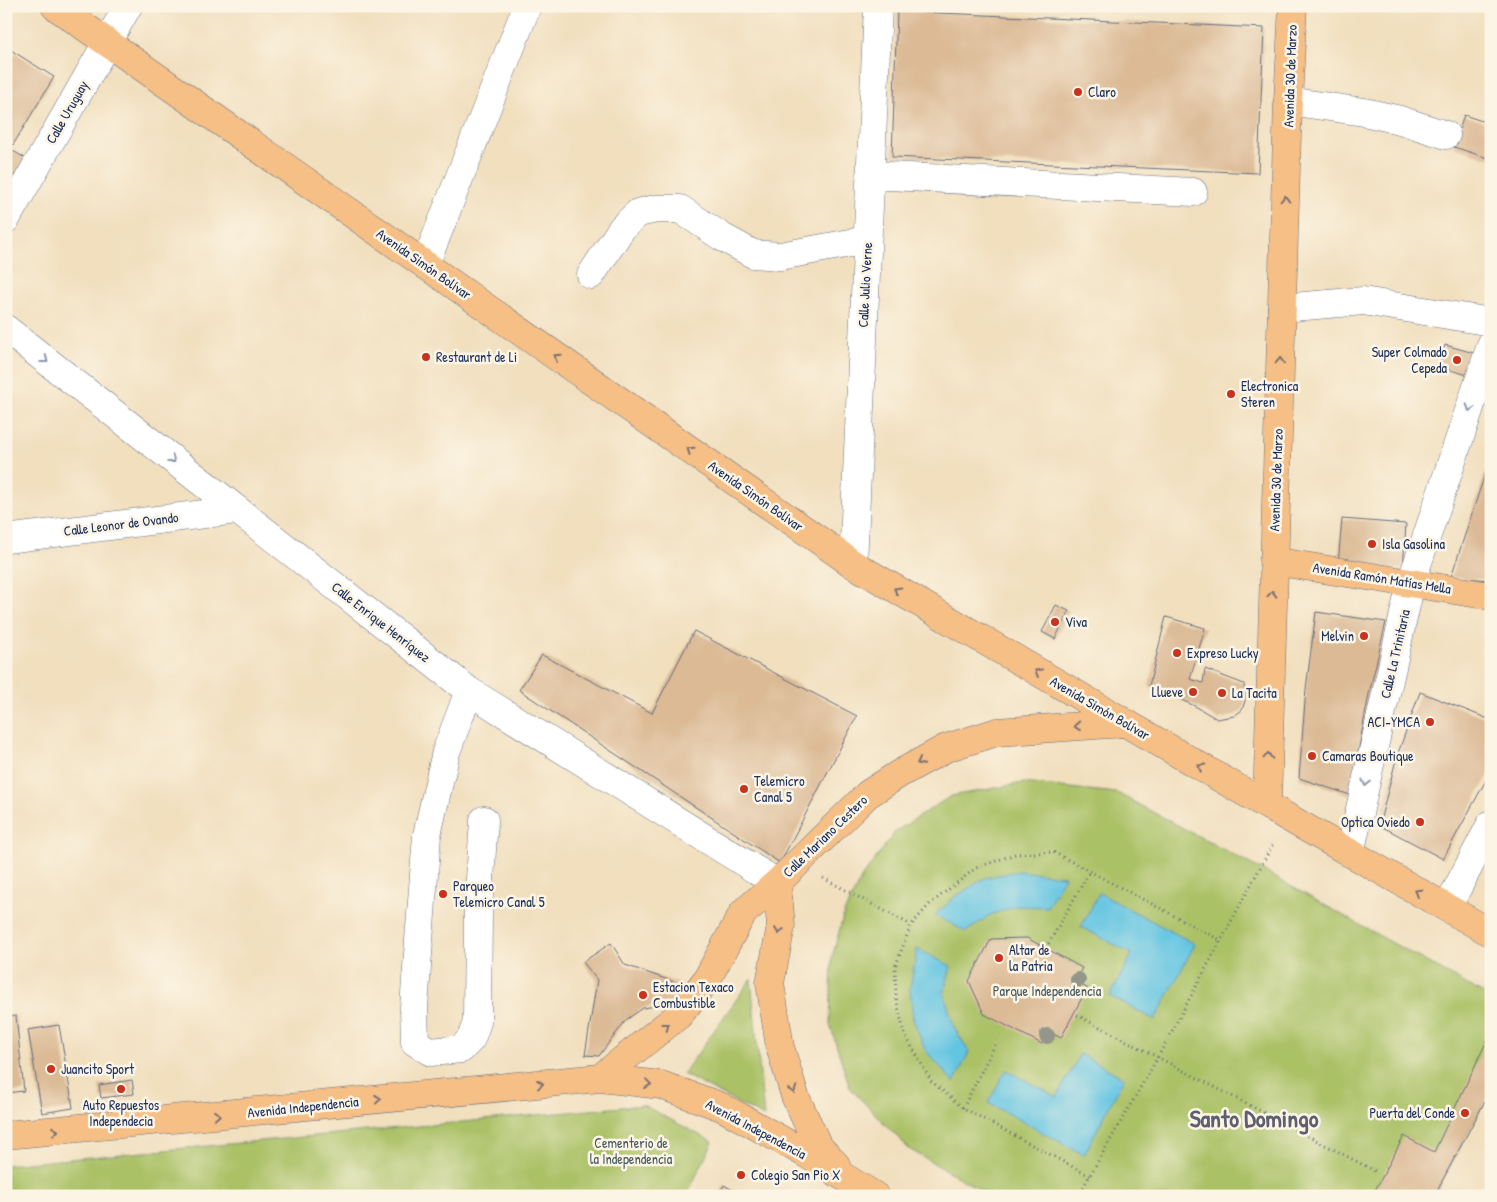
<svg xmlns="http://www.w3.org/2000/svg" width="1497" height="1202" font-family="'Patrick Hand',sans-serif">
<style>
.green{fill:#aac166;stroke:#627862}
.water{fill:#64c5e2;stroke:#407aa0}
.building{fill:#dbba95}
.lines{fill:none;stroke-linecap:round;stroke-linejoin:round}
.minor-casing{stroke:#666d80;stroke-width:29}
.major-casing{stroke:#666d80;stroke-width:29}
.path{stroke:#666d80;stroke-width:3;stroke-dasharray:1 4;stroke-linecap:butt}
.minor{stroke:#fff;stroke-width:28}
.major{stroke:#f5bf86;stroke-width:28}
.tree{fill:#93968a}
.oneway{stroke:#7d7070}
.oneway2{stroke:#8d97ae}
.poi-dot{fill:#c8321e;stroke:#fcf5e5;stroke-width:2}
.labels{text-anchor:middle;stroke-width:5;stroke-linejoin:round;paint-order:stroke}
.street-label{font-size:14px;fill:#1b2f5e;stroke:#fcf5e5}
.poi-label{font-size:14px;fill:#1b2f5e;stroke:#fcf5e5;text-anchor:start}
.park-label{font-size:14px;fill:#465b60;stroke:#fcf5e5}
.town-label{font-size:24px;font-weight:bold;fill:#5e6071;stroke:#fcf5e5}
</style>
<rect width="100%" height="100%" fill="#fcf5e5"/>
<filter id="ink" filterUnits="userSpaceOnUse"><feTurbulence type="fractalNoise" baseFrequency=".02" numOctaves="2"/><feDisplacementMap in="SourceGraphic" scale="10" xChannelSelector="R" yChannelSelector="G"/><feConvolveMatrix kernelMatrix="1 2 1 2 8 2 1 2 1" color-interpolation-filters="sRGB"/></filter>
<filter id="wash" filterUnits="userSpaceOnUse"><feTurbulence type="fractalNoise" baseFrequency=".0096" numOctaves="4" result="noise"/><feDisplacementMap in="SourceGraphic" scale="20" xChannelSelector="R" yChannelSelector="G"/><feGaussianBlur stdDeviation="1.12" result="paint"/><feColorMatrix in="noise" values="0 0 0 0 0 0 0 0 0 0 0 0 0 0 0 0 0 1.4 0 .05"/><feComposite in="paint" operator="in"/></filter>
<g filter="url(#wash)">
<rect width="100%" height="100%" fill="#f1dfbe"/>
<path class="green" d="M1023,783L1117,793L1260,869L1491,998V1090L1434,1196H991L909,1149L850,1088L830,1025L832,958L844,913L862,877L896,831L951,796Z
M751,979L764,1117L683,1074Z
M643,1105L713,1142L686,1196H6V1165Z"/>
<path class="water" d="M1018,871L1065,876L1047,907L1017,906L990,915L966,932L935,915L956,896L985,878Z
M1099,893L1195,944L1155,1020L1110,996L1132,954L1081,927Z
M917,949L951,966L944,993L954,1027L969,1052L954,1083L925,1050L913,1019L910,989Z
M1080,1054L1124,1078L1084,1155L988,1103L1006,1070L1057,1097Z"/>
<g id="blocks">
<path class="building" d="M897,11L1264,28L1258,173L892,157Z
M6,47L54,77L13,145L6,141Z
M1464,115L1491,124V159L1454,147Z
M8,148L30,161L20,178L6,171V151Z
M1445,345L1474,353L1468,375L1439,367Z
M1485,474L1491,477V580L1451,577Z
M1342,519L1406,524L1403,569L1338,565Z
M1056,605L1069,611L1055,639L1042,632Z
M1316,612L1386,622L1369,694L1350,795L1299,778L1306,689Z
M1166,617L1205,628L1190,679L1203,683L1205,669L1244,684L1245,701L1242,710L1234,716L1217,719L1195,706L1149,686Z
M694,631L857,716L780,863L519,690L542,655L652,713Z
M1420,692L1491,720V771L1443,859L1379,825L1397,756Z
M1027,938L1082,968L1075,982L1087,988L1061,1038L1048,1031L1042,1044L984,1014L969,981L991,939Z
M611,943L625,965L695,989L687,1001L643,1008L626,1020L599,1056L585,1055L597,980L583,962Z
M16,1016L24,1091L6,1093V1017Z
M59,1025L73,1108L42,1113L28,1030Z
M1491,1032V1090L1434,1196H1372L1404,1136L1434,1152Z
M132,1080L134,1094L101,1098L99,1085Z
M724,1185L743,1196H718Z"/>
</g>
</g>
<g filter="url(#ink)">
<use href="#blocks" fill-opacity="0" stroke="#666d80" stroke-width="1"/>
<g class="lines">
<defs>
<path id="minor" d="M1288,101L1364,112L1400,120L1446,135
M870,175L1193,192
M6,219L128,6
M425,265L527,6
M591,275L622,228L638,213L656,209H680L722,237L753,254L780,256L867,240
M1282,308L1363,301L1491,322
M6,329L469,691L777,883
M6,539L236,510
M853,564L878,6
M469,691L446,752L427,835L414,1007L415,1042L431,1052L461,1049L471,1039L477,1022L478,909L484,820
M1350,853L1411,583L1491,345
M1447,908L1491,824"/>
<path id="major" d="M55,6L853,564L1287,817L1491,933
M1273,561L1491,596
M1267,805L1288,101L1293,6
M777,883L781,926L770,983L780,1047L795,1096L818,1146L836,1165
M600,1078L679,1015L707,979L743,913L777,883L868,794L899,774L946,748L997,732L1125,723
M6,1135L600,1078L661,1085L722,1107L803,1152L875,1196"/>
</defs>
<use href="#minor" class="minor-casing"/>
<use href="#major" class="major-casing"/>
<path class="path" d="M823,878L911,925
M1046,948L1090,871
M1077,1015L1375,1171
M963,1108L997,1041
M1090,1176L963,1108L931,1081L904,1033L896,997L895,967L911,925L930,904L976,868L1015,854L1053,852L1222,941
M1078,1196L1158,1057L1274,842"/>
<use href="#minor" class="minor"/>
<use href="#major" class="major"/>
</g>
<g class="tree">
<circle cx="1078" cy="980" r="8"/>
<circle cx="1047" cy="1036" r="8"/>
</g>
<defs><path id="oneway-chevron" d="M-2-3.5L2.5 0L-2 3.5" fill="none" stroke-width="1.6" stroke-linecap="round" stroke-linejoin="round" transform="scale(1.25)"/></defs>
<g class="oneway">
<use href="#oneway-chevron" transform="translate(1285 199) rotate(-88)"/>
<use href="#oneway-chevron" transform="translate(557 357) rotate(-145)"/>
<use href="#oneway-chevron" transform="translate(1280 361) rotate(-88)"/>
<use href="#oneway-chevron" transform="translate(690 450) rotate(-145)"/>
<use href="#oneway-chevron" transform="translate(897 590) rotate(-150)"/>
<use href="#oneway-chevron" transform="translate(1272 594) rotate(-88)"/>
<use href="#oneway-chevron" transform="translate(1038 672) rotate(-150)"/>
<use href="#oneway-chevron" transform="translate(1077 726) rotate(176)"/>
<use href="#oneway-chevron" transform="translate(1268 756) rotate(-88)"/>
<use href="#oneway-chevron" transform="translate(920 762) rotate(152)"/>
<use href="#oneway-chevron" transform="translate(1201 767) rotate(-150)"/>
<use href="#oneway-chevron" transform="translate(1418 892) rotate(-150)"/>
<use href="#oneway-chevron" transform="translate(779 931) rotate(97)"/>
<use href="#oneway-chevron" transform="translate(666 1026) rotate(-38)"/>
<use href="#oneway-chevron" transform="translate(540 1084) rotate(-6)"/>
<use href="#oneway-chevron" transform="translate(648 1084) rotate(7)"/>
<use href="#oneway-chevron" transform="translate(793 1090) rotate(72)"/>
<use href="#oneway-chevron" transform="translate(378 1099) rotate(-6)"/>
<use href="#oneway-chevron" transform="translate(217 1115) rotate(-6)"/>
<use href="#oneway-chevron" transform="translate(55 1131) rotate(-6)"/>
</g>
<g class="oneway2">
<use href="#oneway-chevron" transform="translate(45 360) rotate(38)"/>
<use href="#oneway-chevron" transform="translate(1470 408) rotate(108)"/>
<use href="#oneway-chevron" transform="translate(172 460) rotate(38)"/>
<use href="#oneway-chevron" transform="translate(1366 783) rotate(103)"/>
</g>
</g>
<g class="poi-dot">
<circle cx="1078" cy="92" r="5"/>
<circle cx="426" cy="357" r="5"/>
<circle cx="1457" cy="360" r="5"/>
<circle cx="1231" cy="394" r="5"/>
<circle cx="1372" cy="544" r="5"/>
<circle cx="1055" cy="622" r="5"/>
<circle cx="1364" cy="636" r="5"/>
<circle cx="1177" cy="653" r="5"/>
<circle cx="1193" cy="692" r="5"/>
<circle cx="1222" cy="693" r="5"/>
<circle cx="1430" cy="722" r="5"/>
<circle cx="1312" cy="756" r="5"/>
<circle cx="744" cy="789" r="5"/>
<circle cx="1420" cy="822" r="5"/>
<circle cx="443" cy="894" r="5"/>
<circle cx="999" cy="958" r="5"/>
<circle cx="643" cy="995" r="5"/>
<circle cx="51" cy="1069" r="5"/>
<circle cx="121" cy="1089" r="5"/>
<circle cx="1465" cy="1113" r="5"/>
<circle cx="741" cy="1175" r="5"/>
</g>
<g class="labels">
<g class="street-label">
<text transform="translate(1290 76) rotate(-88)" y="5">Avenida 30 de Marzo</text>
<text transform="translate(67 112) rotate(-60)" y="5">Calle Uruguay</text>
<text transform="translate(424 264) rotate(35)" y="5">Avenida Simón Bolívar</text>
<text transform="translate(865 285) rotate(-87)" y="5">Calle Julio Verne</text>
<text transform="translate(1276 480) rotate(-88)" y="5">Avenida 30 de Marzo</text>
<text transform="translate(756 496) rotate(35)" y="5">Avenida Simón Bolívar</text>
<text transform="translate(121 524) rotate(-7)" y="5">Calle Leonor de Ovando</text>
<text transform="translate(1382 578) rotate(9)" y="5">Avenida Ramón Matías Mella</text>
<text transform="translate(381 622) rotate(38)" y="5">Calle Enrique Henríquez</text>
<text transform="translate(1395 654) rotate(-77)" y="5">Calle La Trinitaria</text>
<text transform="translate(1100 708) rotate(30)" y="5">Avenida Simón Bolívar</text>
<text transform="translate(825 836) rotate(-44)" y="5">Calle Mariano Cestero</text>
<text transform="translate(303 1107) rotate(-6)" y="5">Avenida Independencia</text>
<text transform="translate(756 1129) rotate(28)" y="5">Avenida Independencia</text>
</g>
<g class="poi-label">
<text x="1088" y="97">Claro</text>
<text x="1447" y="357" text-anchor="end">Super Colmado<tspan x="1447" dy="16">Cepeda</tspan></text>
<text x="436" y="362">Restaurant de Li</text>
<text x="1241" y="391">Electronica<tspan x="1241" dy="16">Steren</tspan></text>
<text x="1382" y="549">Isla Gasolina</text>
<text x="1065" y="627">Viva</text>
<text x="1354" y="641" text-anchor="end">Melvin</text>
<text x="1187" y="658">Expreso Lucky</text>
<text x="1183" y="697" text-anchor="end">Llueve</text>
<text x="1232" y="698">La Tacita</text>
<text x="1420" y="727" text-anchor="end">ACI-YMCA</text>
<text x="1322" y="761">Camaras Boutique</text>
<text x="754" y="786">Telemicro<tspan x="754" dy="16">Canal 5</tspan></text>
<text x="1410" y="827" text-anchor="end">Optica Oviedo</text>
<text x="453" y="891">Parqueo<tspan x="453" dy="16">Telemicro Canal 5</tspan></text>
<text x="1009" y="955">Altar de<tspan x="1009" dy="16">la Patria</tspan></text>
<text x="653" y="992">Estacion Texaco<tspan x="653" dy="16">Combustible</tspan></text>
<text x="61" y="1074">Juancito Sport</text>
<text x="121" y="1110" text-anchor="middle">Auto Repuestos<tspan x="121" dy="16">Independecia</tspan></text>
<text x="1455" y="1118" text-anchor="end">Puerta del Conde</text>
<text x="751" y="1180">Colegio San Pio X</text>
</g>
<g class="park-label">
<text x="1047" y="996">Parque Independencia</text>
<text x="631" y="1148">Cementerio de<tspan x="631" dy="16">la Independencia</tspan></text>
</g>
<g class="town-label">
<text x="1254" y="1127">Santo Domingo</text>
</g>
</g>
<rect width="1497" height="1202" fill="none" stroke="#fcf5e5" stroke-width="25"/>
</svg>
